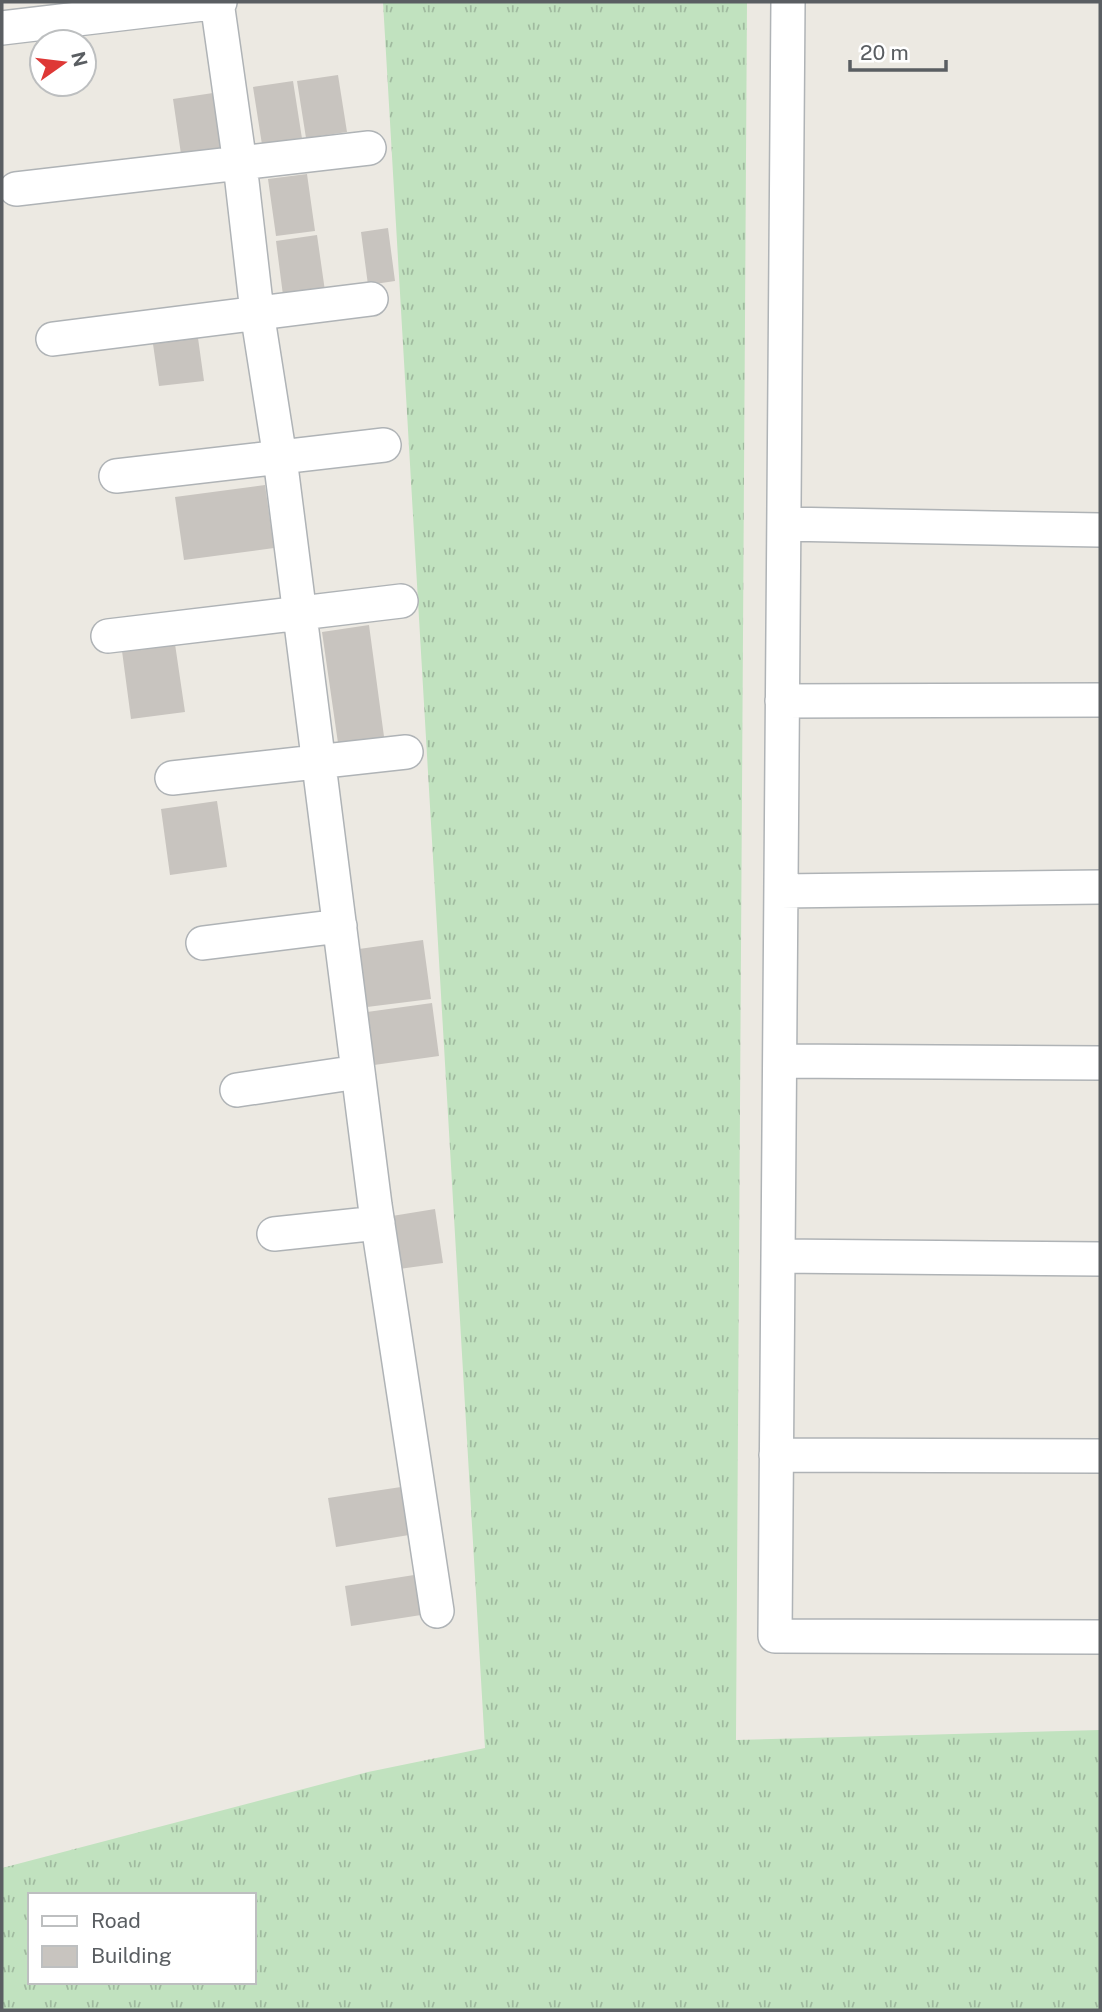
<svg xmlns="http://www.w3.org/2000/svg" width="1102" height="2012" font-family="'Public Sans',sans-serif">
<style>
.grass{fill:url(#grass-tufts);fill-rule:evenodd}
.building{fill:#c8c4bf}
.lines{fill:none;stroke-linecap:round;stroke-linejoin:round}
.minor-casing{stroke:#afb3b6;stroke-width:36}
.minor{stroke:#fff;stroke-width:33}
</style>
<defs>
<pattern id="grass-tufts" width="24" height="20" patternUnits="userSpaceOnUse" patternTransform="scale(1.75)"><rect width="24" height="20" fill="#c1e2bf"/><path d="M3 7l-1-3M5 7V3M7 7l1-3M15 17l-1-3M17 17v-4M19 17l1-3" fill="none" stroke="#a0ba9f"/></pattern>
</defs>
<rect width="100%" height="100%" fill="#ece9e2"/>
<path class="grass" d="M383,2H747L736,1740L1100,1730V2010H2V1868L368,1772L485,1748ZM30,1895H254V1982H30Z"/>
<path class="building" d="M338,75L347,132L306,138L297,81Z
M293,81L303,145L263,151L253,87Z
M213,93L222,155L182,161L173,99Z
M307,174L315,231L276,236L268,179Z
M388,228L395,281L368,285L361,232Z
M317,235L326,298L284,303L276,241Z
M198,338L204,381L159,386L153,344Z
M265,485L274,548L184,560L175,497Z
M369,625L385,744L339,750L322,632Z
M175,644L185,712L131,719L122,651Z
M217,801L227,867L170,875L161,809Z
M423,940L431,999L367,1007L359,949Z
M432,1003L439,1056L374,1065L367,1012Z
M435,1209L443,1263L399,1269L392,1216Z
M401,1487L409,1535L336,1547L328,1498Z
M414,1575L421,1615L351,1626L345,1586Z"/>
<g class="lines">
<defs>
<path id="minor" d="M217,2L240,164L257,312L280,458L375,1205L437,1611
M788,2L775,1636L1100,1637
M2,28L220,2
M16,189L369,148
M53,339L371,299
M116,476L384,445
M784,524L1100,530
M108,636L401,601
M782,701L1100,700
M172,778L406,752
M781,891L1100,887
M203,943L340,926
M780,1061L1100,1063
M237,1090L358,1072
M274,1234L378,1223
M778,1256L1100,1259
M776,1455L1100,1456"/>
</defs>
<use href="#minor" class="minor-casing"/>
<use href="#minor" class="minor"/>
</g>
<rect width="1102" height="2012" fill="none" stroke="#5a5e62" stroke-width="7"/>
<rect x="28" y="1893" width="228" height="91" fill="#ffffff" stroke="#bdbfc0" stroke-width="2"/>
<rect x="42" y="1916" width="35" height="10" fill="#ffffff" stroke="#bdbfc0" stroke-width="2"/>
<text x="91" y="1928" font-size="21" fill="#5a5e62">Road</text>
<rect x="42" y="1946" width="35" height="21" fill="#c8c4bf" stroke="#bdbfc0" stroke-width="2"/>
<text x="91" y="1963" font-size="21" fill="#5a5e62">Building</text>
<g transform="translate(63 63) rotate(76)"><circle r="33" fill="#ffffff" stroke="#bdbfc0" stroke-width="2"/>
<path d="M0-5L12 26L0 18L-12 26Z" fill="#de3836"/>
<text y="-10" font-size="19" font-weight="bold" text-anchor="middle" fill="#5a5e62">N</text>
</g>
<path d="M850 60v10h96v-10" fill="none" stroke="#5a5e62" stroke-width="3.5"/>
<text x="860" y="60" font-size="21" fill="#5a5e62" stroke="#ffffff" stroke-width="5" paint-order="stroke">20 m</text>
</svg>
